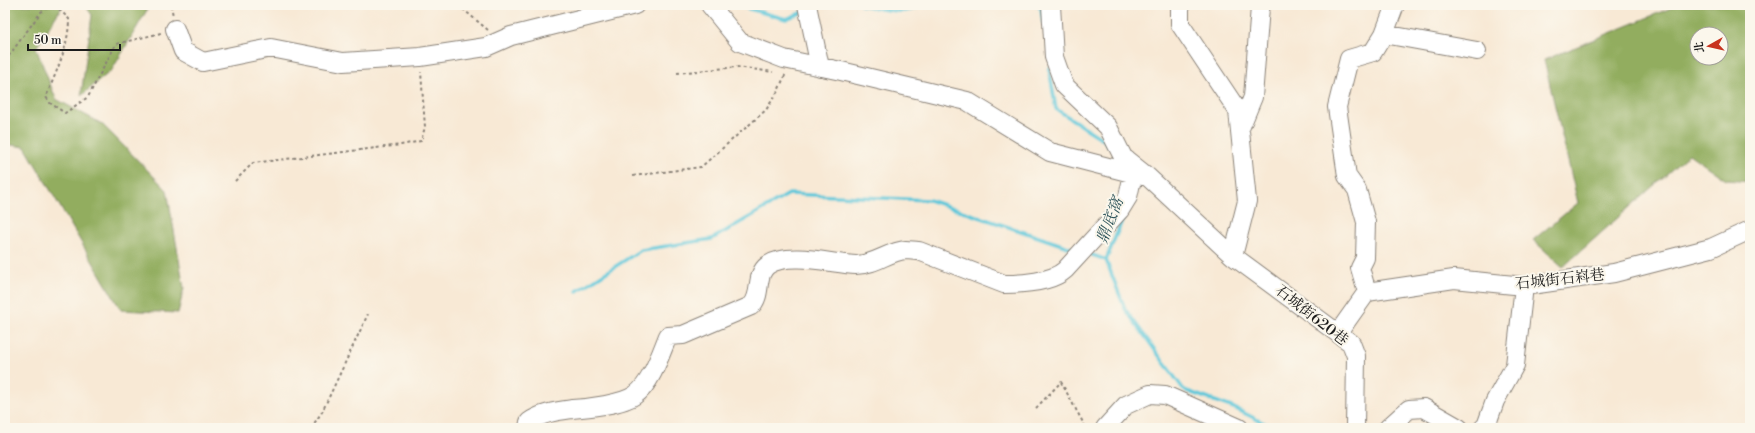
<svg xmlns="http://www.w3.org/2000/svg" width="1755" height="433" font-family="'Libre Bodoni','Noto Serif TC',serif">
<style>
.forest{fill:#92ad5f;stroke:#57643e;fill-rule:evenodd}
.lines{fill:none;stroke-linecap:round;stroke-linejoin:round}
.stream{stroke:#5fc8da;stroke-width:3.5}
.minor-casing{stroke:#8a8278;stroke-width:20}
.path{stroke:#8a8278;stroke-width:2;stroke-dasharray:3 3;stroke-linecap:butt}
.minor{stroke:#fff;stroke-width:18}
.labels{text-anchor:middle;stroke-width:4;stroke-linejoin:round;paint-order:stroke}
.street-label{font-size:15px;fill:#1c1c1c;stroke:#fbf7ec}
.water-label{font-size:16px;font-style:italic;fill:#33585e;stroke:#fbf7ec}
</style>
<rect width="100%" height="100%" fill="#fbf7ec"/>
<filter id="ink" filterUnits="userSpaceOnUse"><feTurbulence type="fractalNoise" baseFrequency=".025" numOctaves="2"/><feDisplacementMap in="SourceGraphic" scale="8" xChannelSelector="R" yChannelSelector="G"/><feConvolveMatrix kernelMatrix="1 2 1 2 8 2 1 2 1" color-interpolation-filters="sRGB"/></filter>
<filter id="wash" filterUnits="userSpaceOnUse"><feTurbulence type="fractalNoise" baseFrequency=".012" numOctaves="4" result="noise"/><feDisplacementMap in="SourceGraphic" scale="16" xChannelSelector="R" yChannelSelector="G"/><feGaussianBlur stdDeviation="0.9" result="paint"/><feColorMatrix in="noise" values="0 0 0 0 0 0 0 0 0 0 0 0 0 0 0 0 0 1.4 0 .05"/><feComposite in="paint" operator="in"/></filter>
<g filter="url(#wash)">
<rect width="100%" height="100%" fill="#f8e9d5"/>
<path class="forest" d="M5,5H63L36,48L56,99L102,124L167,190L184,288L178,313L121,310L25,147L5,144Z
M85,5H139L147,10L112,70L81,96L92,15Z
M1678,5H1750V182L1726,180L1689,154L1563,267L1533,240L1578,203L1544,60ZM1697,34H1721V58H1697Z"/>
<g class="lines">
<path class="stream" d="M735,5L786,19L803,12
M861,5C879,8 905,17 921,5
M1036,5L1041,8L1043,22
M812,8L820,5
M1049,68L1056,109L1104,140L1108,145
M1123,218L1106,260L1125,309L1184,390L1234,408L1274,428
M1087,253L1106,260
M577,291L641,250L712,239L789,194L929,200L1077,250"/>
</g>
</g>
<g filter="url(#ink)">
<g class="lines">
<defs>
<path id="minor" d="M710,5L740,42L784,59L841,71L967,101L1050,152L1143,176
M807,5L820,67
M1051,5L1054,57L1064,85L1108,127L1123,157L1148,177L1233,256L1351,343L1356,356L1355,428
M1180,5V24L1238,111L1247,201L1233,256
M175,29L183,51L203,62L271,48L343,62L420,57L486,47L511,36L635,5
M1384,34L1477,51
M1241,126L1253,97L1260,7L1262,5
M1367,292L1360,268L1365,258L1366,222L1357,190L1347,176L1337,107L1349,59L1373,52L1384,34L1395,5
M1338,333L1367,292L1454,279L1524,286L1614,273L1711,248L1750,230
M528,428L529,422C541,413 558,411 572,409C588,408 623,404 635,395C651,384 661,353 668,336L683,335L751,306C763,295 754,275 768,265C789,251 833,264 856,265C875,265 889,251 906,250C910,250 915,251 919,251L1004,284C1021,284 1052,282 1065,270L1120,210L1128,197L1133,174
M1105,428L1126,405L1150,394L1165,395L1239,428
M1388,428L1409,409L1424,408L1459,428
M1483,428L1486,426L1495,401L1515,365L1524,286"/>
</defs>
<use href="#minor" class="minor-casing"/>
<path class="path" d="M55,5L69,19C69,46 56,72 46,97L50,103L65,113L88,97L116,44L161,33
M171,5L173,16
M458,5L488,30
M5,61L41,12L52,5
M677,73L737,67L773,72
M633,176L701,167L766,110L778,91L786,73
M235,181L253,163L401,145L421,141L425,127L421,72
M1036,408L1061,382L1086,428
M311,428L322,412L368,314"/>
<use href="#minor" class="minor"/>
</g>
</g>
<g class="labels">
<g class="street-label">
<text transform="translate(1560 279) rotate(-6)" y="5">石城街石嵙巷</text>
<text transform="translate(1312 315) rotate(38)" y="5">石城街620巷</text>
</g>
<g class="water-label">
<text transform="translate(1109 220) rotate(-69)" y="6">鼎底窩</text>
</g>
</g>
<rect width="1755" height="433" fill="none" stroke="#fbf7ec" stroke-width="20"/>
<g transform="translate(1709 46) rotate(262)"><circle r="19" fill="#fbf7ec" stroke="#a29f99"/>
<path d="M0-3L7 15L0 10L-7 15Z" fill="#c8321e"/>
<text y="-6" font-size="11" font-weight="bold" text-anchor="middle" fill="#1c1c1c">北</text>
</g>
<path d="M28 44v6h92v-6" fill="none" stroke="#1c1c1c" stroke-width="2"/>
<text x="34" y="44" font-size="12" fill="#1c1c1c" stroke="#fbf7ec" stroke-width="3" paint-order="stroke">50 m</text>
</svg>
